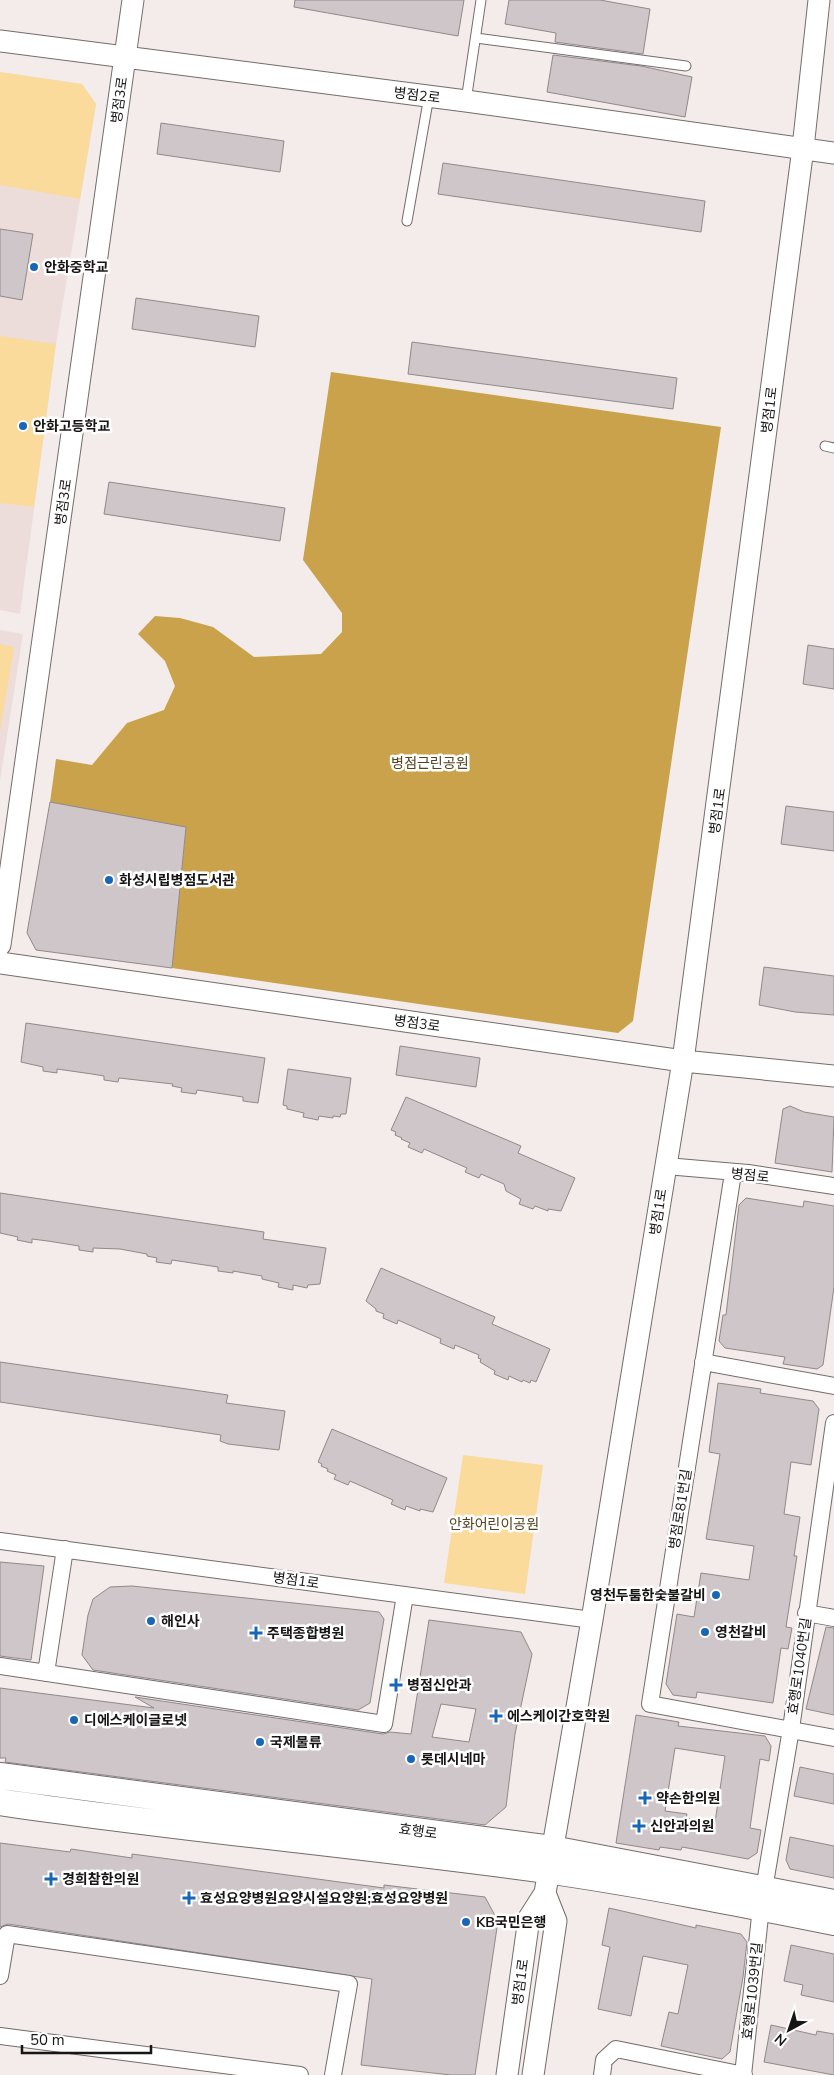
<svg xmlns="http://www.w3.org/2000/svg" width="834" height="2075" font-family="'Nunito Sans','Noto Sans KR',sans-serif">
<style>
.built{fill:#edddda}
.green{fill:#fadb9b}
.forest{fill:#caa24b}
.building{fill:#cec6c8;stroke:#90898b;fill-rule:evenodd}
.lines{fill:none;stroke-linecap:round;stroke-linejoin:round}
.service-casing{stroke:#736c6b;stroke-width:11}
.minor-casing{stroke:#736c6b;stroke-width:18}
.tertiary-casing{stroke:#736c6b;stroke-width:23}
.primary-casing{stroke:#736c6b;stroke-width:28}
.service{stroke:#fff;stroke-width:9}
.minor{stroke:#fff;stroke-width:16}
.tertiary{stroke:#fff;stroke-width:21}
.primary{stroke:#fff;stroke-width:26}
.poi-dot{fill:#1866b5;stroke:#fff;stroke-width:2}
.labels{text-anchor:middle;stroke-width:5;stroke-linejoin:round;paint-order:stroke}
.street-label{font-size:14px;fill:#181515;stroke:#fff}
.poi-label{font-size:14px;font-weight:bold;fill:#181515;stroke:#fff;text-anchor:start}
.park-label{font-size:14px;fill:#54431e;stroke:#fff}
</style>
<rect width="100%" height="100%" fill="#f3ecea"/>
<path class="built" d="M0,72L82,84L96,104L56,344L20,614L0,610Z
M0,630L23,634L0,781Z"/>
<path class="green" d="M0,72L82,84L96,104L80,199L0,185Z
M0,336L56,344L34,507L0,503Z
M0,644L14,647L0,732Z
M463,1455L543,1465L525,1594L444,1583Z"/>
<path class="forest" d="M331,372L721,427L633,1021L618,1033L172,968L186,828L50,802L56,759L92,765L127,723L164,710L175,686L165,661L138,634L155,616L180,618L213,627L254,657L321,654L342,632V613L303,560Z"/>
<path class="building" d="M295,0H464L458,36L294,7Z
M509,0H600L650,9L643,54L555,42L556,33L505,24Z
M553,55L641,66L692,77L685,117L547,92Z
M161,123L284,141L280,172L157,154Z
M443,163L705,201L701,232L438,194Z
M0,229L33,234L22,300L0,296Z
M136,298L259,316L255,347L132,329Z
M412,342L677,378L673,409L408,374Z
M109,482L285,508L280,541L104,514Z
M808,645L834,649V689L803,684Z
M50,802L186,827L172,968L36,950L27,933Z
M786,806L834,812V851L781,844Z
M764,967L834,976V1015L795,1012L759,1005Z
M26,1023L265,1058L258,1103L243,1101V1097L197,1090L196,1094L181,1092L182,1088L172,1086L173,1084L119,1078L118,1082L104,1080V1076L92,1074L57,1069V1073L43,1071V1067L21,1062Z
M400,1046L480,1058L476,1087L396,1075Z
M288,1069L351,1078L346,1114H341L340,1117L333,1116V1118L319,1116L318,1120L303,1117L304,1113L287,1109V1106L283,1105Z
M406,1097L521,1146L518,1153L575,1178L561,1211L548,1209V1211L535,1206L533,1209L519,1204L521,1199L506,1191L504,1184L481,1174L479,1178L465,1172L467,1168L424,1149L422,1153L408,1147L410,1143L401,1139L402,1138L395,1135L396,1132L391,1130Z
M790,1106L804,1112L834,1117L832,1172L775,1163L783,1109Z
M0,1193L264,1232L263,1239L326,1248L320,1284L308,1285L307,1288L293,1285V1290L278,1287L279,1283L262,1279V1276L233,1271V1273L218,1271V1267L172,1260L171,1264L156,1262L157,1258L147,1256V1254L120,1249L93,1248V1252L79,1250V1246L48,1241L32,1239V1243L17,1240L18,1237L0,1233Z
M746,1198L803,1207L804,1201L834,1206V1287L823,1365L817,1369L783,1364L785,1357L725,1348L719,1341L723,1315H726L739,1205Z
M381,1268L495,1317L492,1324L550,1349L536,1382L531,1380L530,1383L523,1380L522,1382L509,1376L508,1380L494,1374L495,1371L480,1362L481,1359L478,1358L479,1355L455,1345L454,1349L440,1343L441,1339L398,1320L397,1324L383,1318L384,1314L376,1311V1309L366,1301Z
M0,1362L228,1395L226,1403L285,1411L279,1450L228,1444L220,1441L221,1435L0,1402Z
M718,1383L761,1389L760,1393L813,1401L819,1409L811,1465L791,1462L784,1514L800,1517L794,1556H797L786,1627L792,1628L788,1649L781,1648L773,1703L697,1692L696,1698L673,1695L666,1684L677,1614L694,1617L701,1573L749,1580L754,1546L706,1539L720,1454L709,1452Z
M332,1429L447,1478L433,1512L420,1509V1511L406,1506L405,1510L391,1504L393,1500L350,1481L348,1485L334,1479L336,1475L327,1471L328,1469L321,1466L322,1464L318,1462Z
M0,1562L44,1566L31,1660L0,1656Z
M132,1586L379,1612L384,1619L370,1703L358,1710L93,1670L82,1655L88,1615L93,1599L110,1587Z
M429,1620L521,1632L532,1654L515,1734L506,1807L485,1825L5,1762L6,1758H0V1688L154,1708L135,1697L383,1734L390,1732L411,1734ZM441,1704L476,1709L469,1742L432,1737Z
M826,1627L834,1628V1715L806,1709Z
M636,1715L679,1722L678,1726L765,1736L771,1746L769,1761L760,1759L750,1828L761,1830L757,1853L748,1859L682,1847L681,1850L660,1847L659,1850L616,1843ZM675,1748L725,1756L715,1822L686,1818L687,1814L665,1811Z
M800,1767L834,1774V1804L794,1796Z
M790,1837L834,1846V1878L790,1869L786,1860Z
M0,1843L70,1852L71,1849L132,1858V1854L384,1888V1885L485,1897L498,1921L475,2075H451L361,2065L372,1979L8,1924L0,1927Z
M609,1908L696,1928V1925L741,1934L747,1942L743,1977L730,2052L722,2059L661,2046L669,2012L678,2014L688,1965L643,1956L631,2016L598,2009L610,1947L602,1945Z
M791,1945L834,1954V2002L801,1995L803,1985L784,1981Z
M771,2025L816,2035L817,2031L834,2034V2075L764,2062Z"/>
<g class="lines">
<defs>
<path id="service" d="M476,38L686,66
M466,101L481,0
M407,221L429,96
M825,446L834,448"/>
<path id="minor" d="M666,1166L748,1173L834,1186
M733,1173L650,1704L834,1738
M703,1362L834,1386
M0,1541L592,1620
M806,1613L834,1618
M0,1666L384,1724L405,1595
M46,1673L65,1549
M0,1976L7,1934L349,1984L333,2075
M0,2036L300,2075
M602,2075L604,2060L616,2049L744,2075
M743,2075L761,1907L791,1729L834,1423"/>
<path id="tertiary" d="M0,41L466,101L834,153
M0,945L133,0
M0,963L683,1061L834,1076
M507,2075L529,1918L545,1893L592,1620L683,1061L803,148L819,0
M533,2075L556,1921L545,1893"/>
<path id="primary" d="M0,1776L552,1849L834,1903
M0,1802C182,1829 365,1845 546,1870C643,1884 739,1903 834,1922"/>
</defs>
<use href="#service" class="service-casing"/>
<use href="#minor" class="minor-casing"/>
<use href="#tertiary" class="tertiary-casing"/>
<use href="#primary" class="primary-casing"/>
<use href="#service" class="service"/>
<use href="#minor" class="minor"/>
<use href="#tertiary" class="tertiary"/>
<use href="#primary" class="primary"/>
</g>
<g class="poi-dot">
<circle cx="34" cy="267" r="5"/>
<circle cx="23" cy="426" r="5"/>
<circle cx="109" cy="880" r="5"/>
<circle cx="716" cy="1595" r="5"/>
<circle cx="151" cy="1621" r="5"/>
<circle cx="705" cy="1632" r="5"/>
<path d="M253.5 1625.5h5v5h5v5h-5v5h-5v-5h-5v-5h5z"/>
<path d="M393.5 1677.5h5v5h5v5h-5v5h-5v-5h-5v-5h5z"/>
<path d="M493.5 1708.5h5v5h5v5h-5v5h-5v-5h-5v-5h5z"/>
<circle cx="74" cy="1720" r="5"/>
<circle cx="260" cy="1742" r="5"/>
<circle cx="411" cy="1759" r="5"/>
<path d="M642.5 1790.5h5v5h5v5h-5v5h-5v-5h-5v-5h5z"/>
<path d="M636.5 1818.5h5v5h5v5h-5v5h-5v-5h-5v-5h5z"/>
<path d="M48.5 1871.5h5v5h5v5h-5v5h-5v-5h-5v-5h5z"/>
<path d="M186.5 1890.5h5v5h5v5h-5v5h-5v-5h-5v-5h5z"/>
<circle cx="466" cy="1922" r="5"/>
</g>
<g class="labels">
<g class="street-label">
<text transform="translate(417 95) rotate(7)" y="5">병점2로</text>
<text transform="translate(119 100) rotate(-82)" y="5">병점3로</text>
<text transform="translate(769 410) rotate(-83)" y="5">병점1로</text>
<text transform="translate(63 502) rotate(-82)" y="5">병점3로</text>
<text transform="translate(717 811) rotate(-82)" y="5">병점1로</text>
<text transform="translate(417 1023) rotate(8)" y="5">병점3로</text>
<text transform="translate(750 1175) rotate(6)" y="5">병점로</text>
<text transform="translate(658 1212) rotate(-81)" y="5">병점1로</text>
<text transform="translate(680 1509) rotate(-81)" y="5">병점로81번길</text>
<text transform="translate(296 1580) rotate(8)" y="5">병점1로</text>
<text transform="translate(799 1666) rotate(-82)" y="5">효행로1040번길</text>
<text transform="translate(418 1831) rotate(8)" y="5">효행로</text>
<text transform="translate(520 1982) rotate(-82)" y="5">병점1로</text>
<text transform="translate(752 1991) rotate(-84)" y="5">효행로1039번길</text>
</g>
<g class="poi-label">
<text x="44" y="272">안화중학교</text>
<text x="33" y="431">안화고등학교</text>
<text x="119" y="885">화성시립병점도서관</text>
<text x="706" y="1600" text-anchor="end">영천두툼한숯불갈비</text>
<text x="161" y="1626">해인사</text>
<text x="715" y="1637">영천갈비</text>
<text x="267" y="1638">주택종합병원</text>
<text x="407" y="1690">병점신안과</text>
<text x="507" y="1721">에스케이간호학원</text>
<text x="84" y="1725">디에스케이글로넷</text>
<text x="270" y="1747">국제물류</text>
<text x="421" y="1764">롯데시네마</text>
<text x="656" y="1803">약손한의원</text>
<text x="650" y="1831">신안과의원</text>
<text x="62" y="1884">경희참한의원</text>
<text x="200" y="1903">효성요양병원요양시설요양원;효성요양병원</text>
<text x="476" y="1927">KB국민은행</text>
</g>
<g class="park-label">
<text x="430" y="768">병점근린공원</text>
<text x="494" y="1529">안화어린이공원</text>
</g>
</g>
<g transform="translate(789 2030) rotate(220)" stroke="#ffffff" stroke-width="4" paint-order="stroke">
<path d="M0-4L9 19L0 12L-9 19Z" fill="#181515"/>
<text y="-8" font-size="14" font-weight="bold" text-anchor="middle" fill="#181515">N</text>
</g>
<path d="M22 2045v8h129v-8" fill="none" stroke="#181515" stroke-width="2.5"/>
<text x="30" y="2045" font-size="15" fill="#181515" stroke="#ffffff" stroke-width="4" paint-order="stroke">50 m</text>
</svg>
